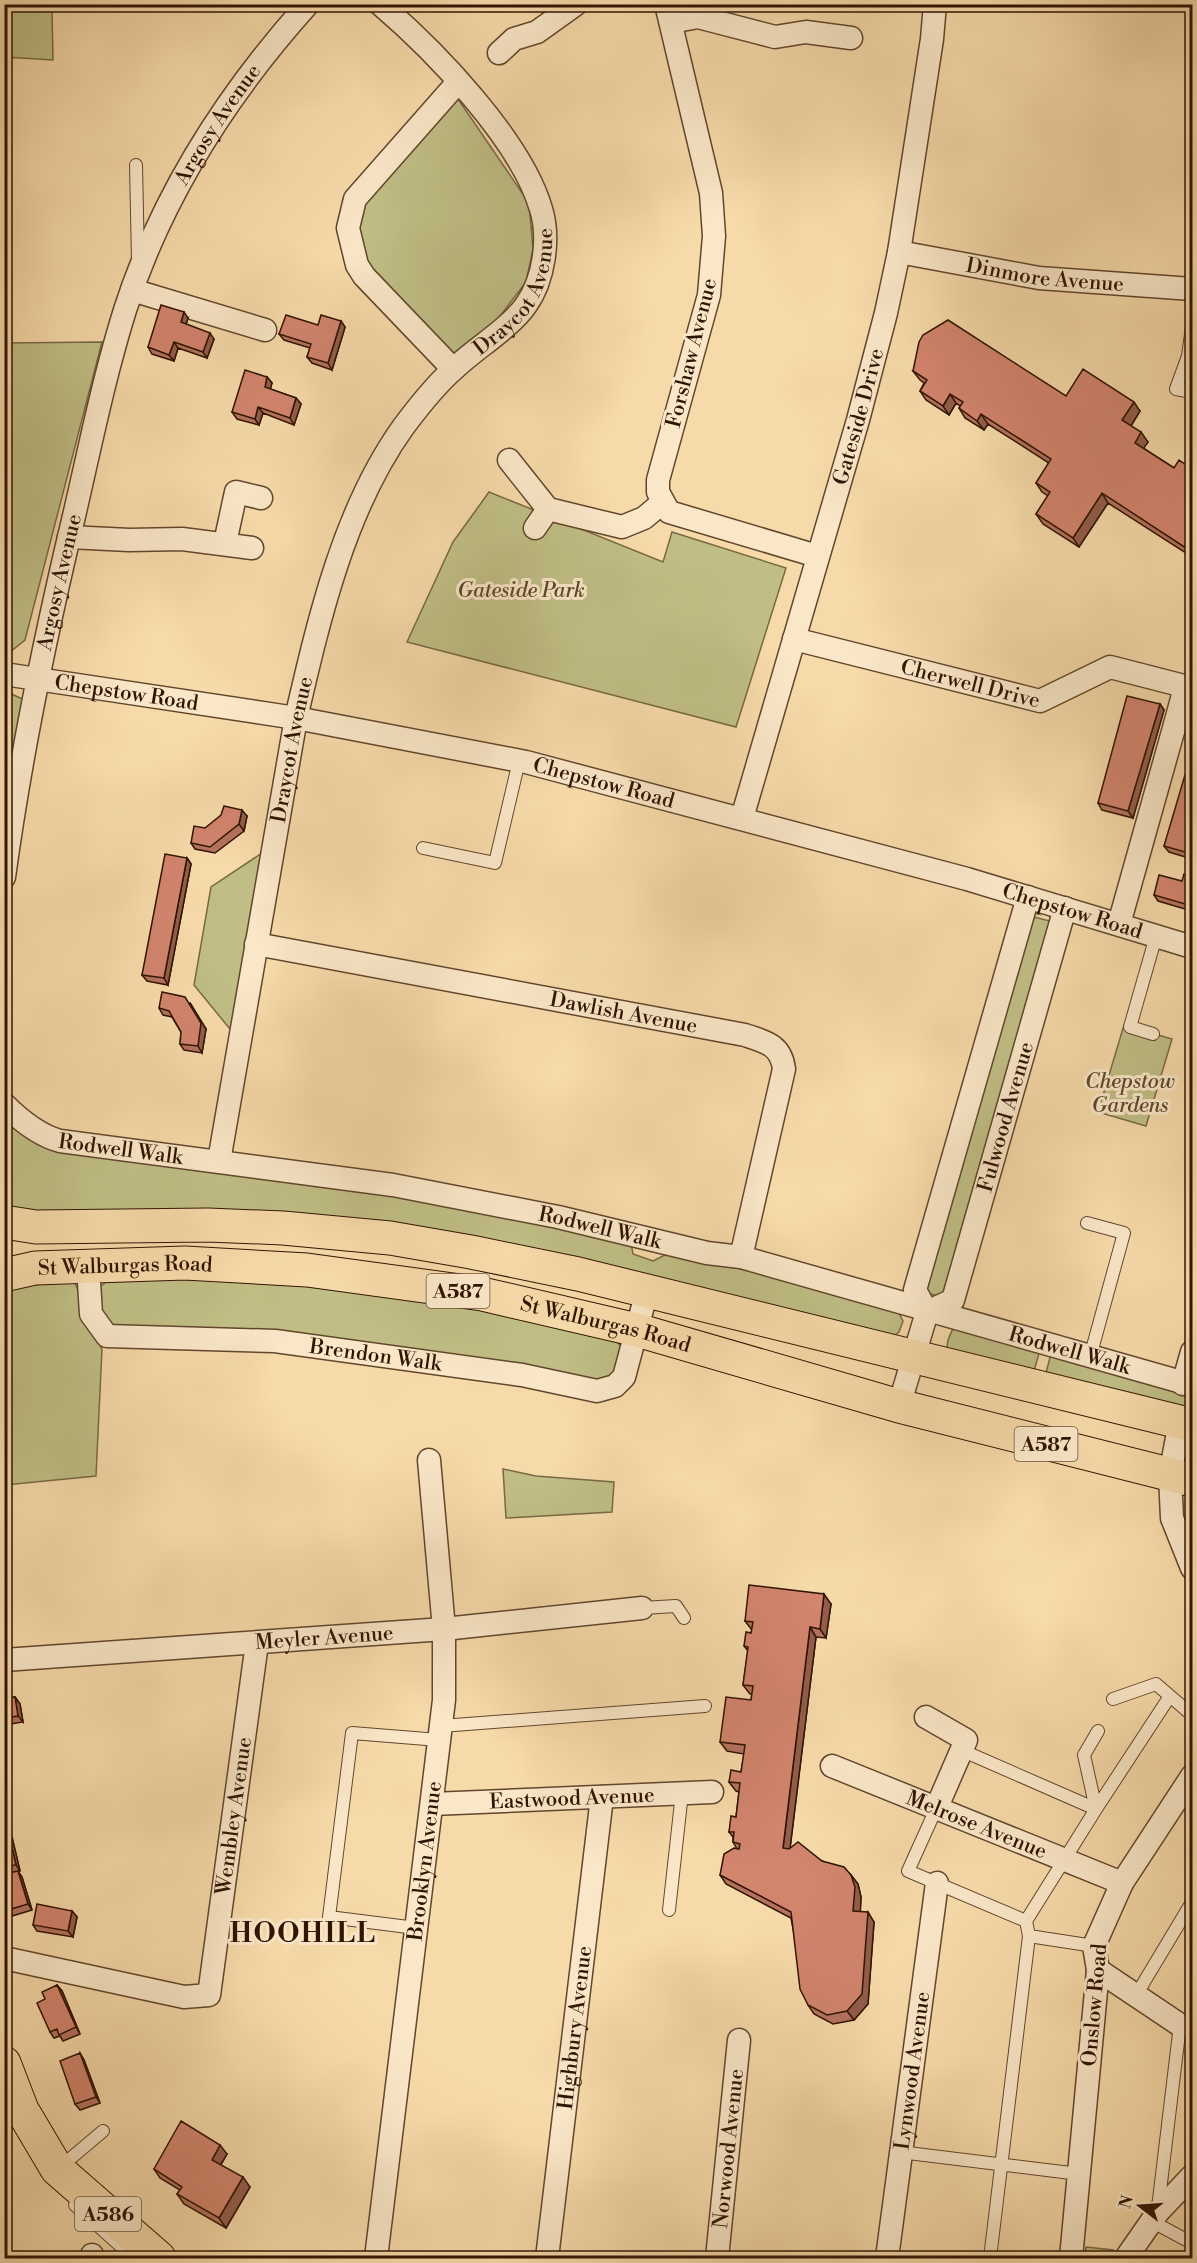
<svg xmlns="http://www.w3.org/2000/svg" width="1197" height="2263" font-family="'Libre Bodoni',serif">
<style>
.green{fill:#c0be86;stroke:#786944;stroke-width:1.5}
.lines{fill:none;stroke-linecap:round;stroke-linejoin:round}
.lane-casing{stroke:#62462c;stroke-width:14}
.street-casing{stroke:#62462c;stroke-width:25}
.primary-casing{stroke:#301402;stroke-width:35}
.lane{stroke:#fae7c8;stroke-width:12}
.street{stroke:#fae7c8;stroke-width:22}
.primary{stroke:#f7daaa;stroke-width:33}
.wall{fill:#b5725e;stroke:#301402;stroke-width:1.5}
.shaded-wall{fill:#935c4c;stroke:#301402;stroke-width:1.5}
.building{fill:#d2846d;stroke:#301402;stroke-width:1.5}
.labels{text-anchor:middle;stroke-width:6;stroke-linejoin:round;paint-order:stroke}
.shield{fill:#fae7c8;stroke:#6d533d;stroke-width:1.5}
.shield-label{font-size:20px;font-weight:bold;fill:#301402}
.street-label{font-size:21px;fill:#301402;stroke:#fae7c8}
.park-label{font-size:21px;font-style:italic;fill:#5b472a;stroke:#fae7c8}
.district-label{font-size:27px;font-weight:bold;letter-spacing:1.5px;fill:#301402;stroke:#fae7c8}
</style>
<rect width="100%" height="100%" fill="#f7daaa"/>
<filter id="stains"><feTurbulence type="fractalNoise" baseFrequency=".00333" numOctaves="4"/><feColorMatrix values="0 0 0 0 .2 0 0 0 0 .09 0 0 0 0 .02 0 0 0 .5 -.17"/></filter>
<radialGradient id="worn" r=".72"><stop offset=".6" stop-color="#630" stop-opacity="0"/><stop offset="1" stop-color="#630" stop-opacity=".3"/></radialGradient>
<path class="green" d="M4,5H55L52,11L53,60L5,57Z
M456,96L529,203L533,249L526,282L497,320L453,357L360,259L354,229L360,203Z
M102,342L25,640L10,652H5V343Z
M489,492L663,562L672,532L786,568L736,727L407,642L453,542Z
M5,691L31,703L5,876Z
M265,851L234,1034L194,985L211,887Z
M1023,914L1061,924L953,1300L915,1290Z
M1124,1025L1172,1039L1146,1126L1098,1112Z
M4,1103L47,1137L234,1163L630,1238L633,1254L653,1261L681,1247L892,1300L903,1321L899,1332L878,1347L512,1259L5,1220Z
M112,1277L313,1282L461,1303L612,1335L625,1352L615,1386L117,1327L102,1319L100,1287Z
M74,1282C86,1303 89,1328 102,1349L96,1476L5,1485V1293L18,1286Z
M957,1319L1042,1343L1030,1385L946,1353L948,1340Z
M1053,1346L1192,1384V1425L1042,1388Z
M503,1469L536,1476L614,1482L612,1512L506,1518Z
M1086,2247L1113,2250L1109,2258H1085Z"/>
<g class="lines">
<defs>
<path id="lane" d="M136,165L138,260
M1192,327L1188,356L1176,389L1192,392
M423,848L495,863L519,761
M1153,1034L1130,1027L1156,936
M1087,1223L1124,1233L1090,1357
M642,1608L676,1606L684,1618
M1113,1699L1156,1684L1170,1696
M441,1726L705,1706
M961,1750L1096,1809L1170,1696L1192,1715
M936,1809L908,1871L1026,1921L1029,1936L1094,1946
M669,1910L682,1793
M1026,1921L1096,1809L1084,1755L1098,1731
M416,1928L329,1917L352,1733L439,1740
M1135,1997L1192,1902
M900,2152L1079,2174
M58,2169L103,2131
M75,2205L134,2258
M1158,2208L1180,2025
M1151,2221L1192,2243
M990,2258L1029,1936"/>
<g id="street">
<path d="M666,4L711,193L714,236L709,295L658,480V492L669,512L817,556"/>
<path d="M671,22L698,17L775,37L806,32L851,38"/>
<path d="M499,53L514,39L537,32L576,4"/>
<path id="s1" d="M899,252L1039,278L1192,289"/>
<path d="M132,290L265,330"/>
<path d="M453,369L364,276L357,265L348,228L355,199L458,82"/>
<path d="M509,460L548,509L622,527L644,518L662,503"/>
<path d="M535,528L548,509"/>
<path d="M69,537L129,540L182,539L252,548"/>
<path d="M225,543L236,492L261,498"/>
<path id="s2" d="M794,639L1040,701L1110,667L1180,685L1183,695L1174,728L1119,924"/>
<path id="s3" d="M4,674L296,718L526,762L967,879L1192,947"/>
<path id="s4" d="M742,818L858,420L886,313L899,252L932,39L935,4"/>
<path id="s5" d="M4,877C21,753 45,637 74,516C90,447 104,377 125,310C162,195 228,93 308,4"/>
<path id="s6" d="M256,944L745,1035C766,1042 781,1045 784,1069L741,1257"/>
<path id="s7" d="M4,1104C20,1120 38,1135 60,1141L393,1185L558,1217L707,1253L741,1257L1192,1385"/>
<path id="s8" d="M219,1161L296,718C319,619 344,509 404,426C419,406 436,384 455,368C476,348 510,328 526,305C544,280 550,238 541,209C521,140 435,51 380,4"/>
<path id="s9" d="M88,1266L91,1314L107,1336L275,1341L522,1375L597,1391L615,1386L624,1377L647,1291"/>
<path id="s10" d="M927,1312L953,1300L1065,908"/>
<path d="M1183,1384L1192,1352"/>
<path d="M899,1406L927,1312L915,1290L1028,897"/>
<path d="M1180,1422L1170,1475L1172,1518L1192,1568"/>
<path id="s11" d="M4,1660L444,1629L642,1608"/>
<path d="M926,1717L966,1740L936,1809"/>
<path id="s12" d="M832,1766L1122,1883"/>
<path id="s13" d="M432,1804L712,1792"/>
<path id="s14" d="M4,1958L184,1997L209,1995L257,1643"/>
<path d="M1098,1970L1180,2025L1192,2027"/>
<path d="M92,2258V2255"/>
<path id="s15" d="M376,2258L444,1700V1629L429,1460"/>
<path id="s16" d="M547,2258L602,1797"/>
<path id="s17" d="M717,2258L739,2040"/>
<path id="s18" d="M887,2258L937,1883"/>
<path d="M1071,2258L1098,1970L1094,1946L1122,1883L1192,1776"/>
<path d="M1126,2258L1158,2212L1192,2176"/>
</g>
<g id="primary">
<path d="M4,1222L36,1227L208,1225L283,1228L390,1238L471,1252L578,1274L1192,1425"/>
<path id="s19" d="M4,1275L35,1268L185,1263L307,1270L482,1294L637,1330L899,1406L1192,1480"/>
<path d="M4,2063L22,2110L57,2169L159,2258"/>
</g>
</defs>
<use href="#lane" class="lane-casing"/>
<use href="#street" class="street-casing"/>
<use href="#primary" class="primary-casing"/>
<use href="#lane" class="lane"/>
<use href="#street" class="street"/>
<use href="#primary" class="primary"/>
</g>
<path class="wall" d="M188,318L186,324L214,339L207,358L178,348L174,361L152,354L148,347Z
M341,321L345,327L332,370L312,363L307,357L310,348L284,340L279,334Z
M913,371L1066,396L1140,411L1131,426L1148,442L1143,448L1174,468L1192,469V557L1108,503L1079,547L1043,524L1036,514L1048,496L1042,492L1036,483L1049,463L988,424L984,430L965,418L959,408L960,406L956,403L949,415L926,400L920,391L924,383L920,380Z
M267,377L272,383L270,389L296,398L301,404L294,425L263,413L259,425L237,419L232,412Z
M1160,704L1164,710L1133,818L1102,810L1098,803Z
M1192,777V859L1169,852L1164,846Z
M247,816L244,831L215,853L195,849L191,843L205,828Z
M187,858L191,864L168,985L147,981L142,975Z
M1192,876V911L1158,901L1154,895Z
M190,1003L206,1029L202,1053L184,1050L180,1044L181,1032L172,1017L163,1015L159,1008Z
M4,1583L7,1586L9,1609L4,1610Z
M831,1604L826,1638L816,1637L790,1848L822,1861L851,1875L858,1884L861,1897L860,1912L874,1922L868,2004L854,2020L833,2024L814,2014L808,2005L791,1918L726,1884L720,1875L737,1849L733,1842V1837L729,1832L736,1817L739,1792L736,1791L729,1782L741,1772L744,1754L727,1751L720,1742L751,1700L752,1694H750L743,1685L748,1651L744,1646L751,1633L752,1630L745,1621Z
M15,1697L20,1704L23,1722L4,1725V1699Z
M4,1805L11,1830H8L12,1837L20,1871L18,1872L22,1877L32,1910L12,1916L8,1910L4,1898Z
M72,1911L77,1917L73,1937L37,1931L33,1925Z
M57,1985L62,1991L80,2034L63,2041L60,2036L54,2038L50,2032L45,1999Z
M80,2053L84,2060L100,2103L80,2110L75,2104Z
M227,2154L221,2165L250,2187L226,2228L184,2204L177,2194L180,2190L160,2178L154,2169Z"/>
<path class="shaded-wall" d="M184,312L188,318L185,328L181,322Z
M341,321L345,327L332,370L328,363Z
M210,333L214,339L207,358L203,352Z
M174,342L178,348L174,361L169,355Z
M267,377L272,383L269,394L265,387Z
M950,394L956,403L949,415L943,406Z
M296,398L301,404L294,425L290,418Z
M1134,402L1140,411L1129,429L1122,420Z
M258,407L263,413L259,425L255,419Z
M981,414L988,424L984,430L977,421Z
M1141,432L1148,442L1141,452L1135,443Z
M1102,493L1108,503L1079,547L1073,538Z
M1160,704L1164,710L1133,818L1128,811Z
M242,810L247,816L244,831L239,824Z
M187,858L191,864L168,985L164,978Z
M190,1003L206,1029L202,1053L198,1046Z
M4,1583L7,1586L9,1609L5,1603Z
M824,1594L831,1604L826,1638L820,1629Z
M810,1627L816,1637L789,1857L783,1848Z
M15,1697L20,1704L23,1722L18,1716Z
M4,1805L11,1830L6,1823L4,1816Z
M8,1830L12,1837L20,1871L16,1865Z
M18,1871L22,1877L32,1910L28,1904Z
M851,1875L858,1884L861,1897L860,1921L853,1911Z
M72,1911L77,1917L73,1937L68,1931Z
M868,1912L874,1922L868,2004L854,2020L847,2011Z
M57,1985L62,1991L80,2034L76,2027Z
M80,2053L84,2060L100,2103L96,2097Z
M220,2145L227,2154L218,2169L212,2160Z
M243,2177L250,2187L226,2228L219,2218Z"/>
<path class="building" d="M161,305L184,312L181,322L210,333L203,352L174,342L169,355L148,347Z
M286,315L318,325L321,315L341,321L328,363L307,357L311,344L279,334Z
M948,320L1066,396L1083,369L1134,402L1122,420L1141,432L1135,443L1174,468L1179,460L1192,469V552L1102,493L1073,538L1036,514L1050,492L1036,483L1051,459L981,414L977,421L959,408L963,402L950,394L943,406L920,391L927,380L913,371L919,342L923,335Z
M245,370L267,377L265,387L296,398L290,418L258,407L255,419L232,412Z
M1127,696L1160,704L1128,811L1098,803Z
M1185,775L1192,777V854L1164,846Z
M224,806L242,810L239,824L210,847L191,843L194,826L205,828L221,815Z
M165,854L187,858L164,978L142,975Z
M1184,874L1192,876V906L1154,895L1159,875L1182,881Z
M162,992L185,997L201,1023L198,1046L180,1044L181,1032L169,1011L159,1008Z
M749,1585L824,1594L820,1629L810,1627L783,1848L789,1849L798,1842L822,1861L844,1867L851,1875L855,1887L853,1911L868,1912L862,1994L847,2011L827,2015L808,2005L800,1989L791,1912L720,1875L724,1854L734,1848L739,1849L740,1844L733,1842L734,1832H729L731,1816L736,1817L740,1783L729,1782L731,1770L741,1772L745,1745L720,1742L726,1697L751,1700L753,1686L743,1685L748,1647L744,1646L746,1632L751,1633L753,1622L745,1621Z
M15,1697L18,1716L4,1718V1699Z
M8,1830L16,1865L4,1867V1831Z
M18,1871L28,1904L8,1910L4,1898V1874Z
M37,1904L72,1911L68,1931L33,1925Z
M57,1985L76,2027L59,2035L57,2029L50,2032L37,2003L45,1999L42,1992Z
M80,2053L96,2097L75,2104L60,2061Z
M181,2121L220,2145L212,2160L243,2177L219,2218L177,2194L182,2187L154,2169Z"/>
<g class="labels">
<g class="shield">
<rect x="426.5" y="1274" width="63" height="34" rx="4.5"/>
<rect x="1014.5" y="1427" width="63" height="34" rx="4.5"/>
<rect x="75" y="2197" width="66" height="34" rx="4.5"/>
</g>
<g class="shield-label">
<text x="458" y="1298">A587</text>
<text x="1046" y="1451">A587</text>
<text x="108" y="2221">A586</text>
</g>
<g class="street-label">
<text dy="7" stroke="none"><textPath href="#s5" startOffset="788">Argosy Avenue</textPath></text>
<text dy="7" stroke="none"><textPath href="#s1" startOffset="148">Dinmore Avenue</textPath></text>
<text dy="7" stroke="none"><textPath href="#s8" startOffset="942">Draycot Avenue</textPath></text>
<text transform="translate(691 353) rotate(-76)" y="7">Forshaw Avenue</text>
<text dy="7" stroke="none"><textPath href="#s4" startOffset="418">Gateside Drive</textPath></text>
<text dy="7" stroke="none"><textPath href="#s5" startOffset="300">Argosy Avenue</textPath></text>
<text dy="7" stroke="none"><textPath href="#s2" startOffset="182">Cherwell Drive</textPath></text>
<text dy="7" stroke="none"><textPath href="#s3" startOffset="124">Chepstow Road</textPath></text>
<text dy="7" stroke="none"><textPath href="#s8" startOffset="418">Draycot Avenue</textPath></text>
<text dy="7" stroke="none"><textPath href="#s3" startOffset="610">Chepstow Road</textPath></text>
<text dy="7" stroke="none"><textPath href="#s3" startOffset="1096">Chepstow Road</textPath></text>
<text dy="7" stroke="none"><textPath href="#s6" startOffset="374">Dawlish Avenue</textPath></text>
<text dy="7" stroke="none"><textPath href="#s10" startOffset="219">Fulwood Avenue</textPath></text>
<text dy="7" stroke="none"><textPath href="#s7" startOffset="129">Rodwell Walk</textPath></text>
<text dy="7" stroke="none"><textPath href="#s7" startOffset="615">Rodwell Walk</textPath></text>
<text dy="7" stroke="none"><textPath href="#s19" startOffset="122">St Walburgas Road</textPath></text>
<text dy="7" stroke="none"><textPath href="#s19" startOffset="608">St Walburgas Road</textPath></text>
<text dy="7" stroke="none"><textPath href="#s7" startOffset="1101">Rodwell Walk</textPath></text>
<text dy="7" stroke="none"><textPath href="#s9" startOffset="345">Brendon Walk</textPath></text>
<text dy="7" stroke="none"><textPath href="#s11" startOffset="321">Meyler Avenue</textPath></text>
<text dy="7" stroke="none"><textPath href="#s13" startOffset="140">Eastwood Avenue</textPath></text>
<text dy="7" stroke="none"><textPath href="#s14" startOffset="390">Wembley Avenue</textPath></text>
<text dy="7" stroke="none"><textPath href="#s12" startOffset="156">Melrose Avenue</textPath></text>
<text dy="7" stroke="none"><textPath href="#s15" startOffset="400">Brooklyn Avenue</textPath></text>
<text transform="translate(1094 2005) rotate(-85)" y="7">Onslow Road</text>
<text dy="7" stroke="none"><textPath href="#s16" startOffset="232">Highbury Avenue</textPath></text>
<text dy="7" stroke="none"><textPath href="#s18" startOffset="189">Lynwood Avenue</textPath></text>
<text dy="7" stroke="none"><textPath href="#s17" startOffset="110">Norwood Avenue</textPath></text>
</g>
<g class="park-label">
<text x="521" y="597">Gateside Park</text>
<text x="1130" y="1088">Chepstow<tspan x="1130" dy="24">Gardens</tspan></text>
</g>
<g class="district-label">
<text x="303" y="1942">HOOHILL</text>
</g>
</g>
<rect width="1197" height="2263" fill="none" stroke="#f7daaa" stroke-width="24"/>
<rect x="6" y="6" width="1185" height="2251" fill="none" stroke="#301402" stroke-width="3"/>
<rect x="12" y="12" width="1173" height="2239" fill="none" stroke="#301402" stroke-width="1.5"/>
<g transform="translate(1140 2206) rotate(287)" stroke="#fae7c8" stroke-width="4.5" paint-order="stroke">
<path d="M0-4.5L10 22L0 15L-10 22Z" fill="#301402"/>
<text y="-9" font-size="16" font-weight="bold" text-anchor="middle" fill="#301402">N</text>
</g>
<rect width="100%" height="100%" filter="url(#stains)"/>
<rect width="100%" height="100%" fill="url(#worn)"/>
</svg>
